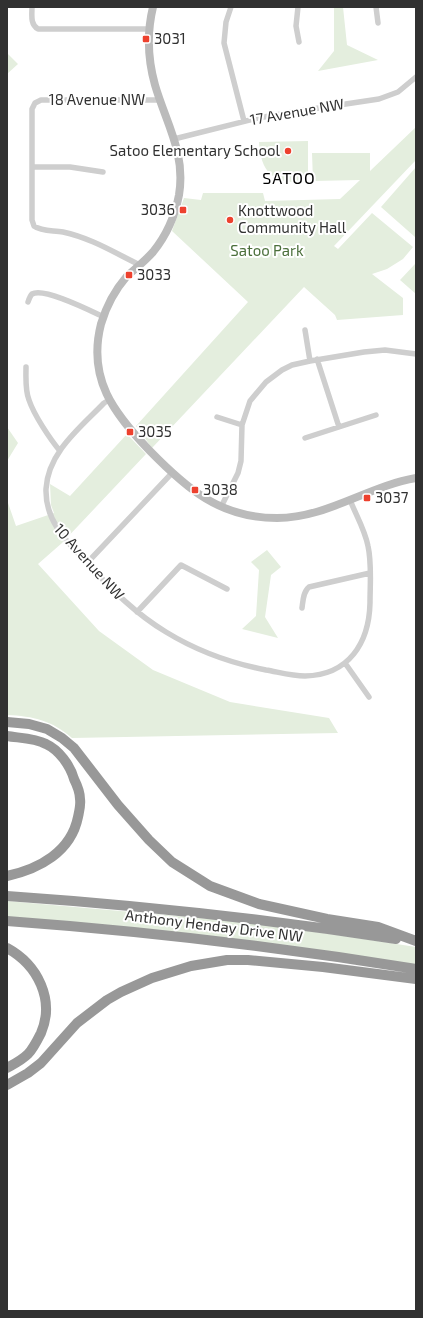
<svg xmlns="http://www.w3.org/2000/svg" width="423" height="1318" font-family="'Exo 2',sans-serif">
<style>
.green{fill:#e4eede}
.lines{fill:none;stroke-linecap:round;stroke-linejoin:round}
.street{stroke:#cecece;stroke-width:5.5}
.secondary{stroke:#bbb;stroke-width:8}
.highway{stroke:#989898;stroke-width:10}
.poi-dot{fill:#ed412e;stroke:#fff;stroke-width:1.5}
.labels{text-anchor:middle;stroke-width:4;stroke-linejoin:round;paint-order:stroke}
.poi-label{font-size:15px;fill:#313131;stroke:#fff;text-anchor:start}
.street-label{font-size:15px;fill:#313131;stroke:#fff}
.park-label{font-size:15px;fill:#4b6f3b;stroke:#fff}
.neighbourhood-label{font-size:16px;letter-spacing:1px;fill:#000;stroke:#fff}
</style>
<rect width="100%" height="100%" fill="#fff"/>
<path class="green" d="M334,7H343L347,45L378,60L318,71L334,51Z
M7,53L18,64L7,74Z
M416,127V160L334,246L338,249L372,213L413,247L403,259L387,269L372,274L403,298V315L337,320L335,315L304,287L152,448L136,426L248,302L172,231L184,198L201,200L203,193H263L265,201L340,199L360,180L313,181L312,153H370V171Z
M308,141V182C276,184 261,176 259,142Z
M416,167V237H415L381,207Z
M415,264L416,265V294L400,280Z
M7,427L18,443L7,461Z
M127,434L146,454L62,543L38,564L99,631L153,670L230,702L329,718L338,733L72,738C53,721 33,716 7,715V500L16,526L54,513L51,505L50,484L70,496Z
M267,550L281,567L271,575L265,617L278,638L242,629L256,616L259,570L251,562Z
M7,901L234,921L345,936L416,947V966L7,918Z"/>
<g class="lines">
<path class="street" d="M32,7C32,15 30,24 38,29H149
M231,7L226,22L224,43L244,121
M298,7L296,26L299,42
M376,7L378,23
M174,139L258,118L299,111L379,99L398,92L416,77
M32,167H70L103,172
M140,265C115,253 91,238 63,232C54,230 42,232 34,226L32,220V109L35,103L41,100H160
M28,302C29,299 30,296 32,294C44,287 91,311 104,317
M305,330L310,361
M317,359L339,427
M26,367C26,378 25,390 29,400C34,415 50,439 60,451
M109,400L104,403C81,427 48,452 46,489C45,522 68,543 89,565C112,590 136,614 166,632C197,651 230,663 266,670C278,672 292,676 305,676C349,675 369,643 370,603C370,584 372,564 368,546C365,530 356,515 350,500
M217,417L242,425
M305,438L376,415
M221,507L238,473L241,461L242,425L250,401L266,382L282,370L292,365L310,361L364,352L385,350L416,354
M87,563L172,473
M302,608C303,601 303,592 309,587L370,573
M137,612L181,565L227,589
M345,663L369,697"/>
<path class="secondary" d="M153,7C147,32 148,60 155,85C166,123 186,153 179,195C175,216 166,236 153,252C145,261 136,268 127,276C115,290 106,307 101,324C87,379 114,413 149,450C187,489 220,518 277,518C327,518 368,486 416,478"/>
<path class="highway" d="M7,722L29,724L47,729L62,738L74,748L118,805L149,840L172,862L210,886L259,904L327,919L378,927L416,941
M7,736C19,738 35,738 46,744C59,750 70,765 74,779C77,785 80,792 80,799C81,805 79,812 78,817C71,852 39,869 7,876
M7,896C137,905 267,919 396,939
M7,921C144,931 280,947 416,969
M7,948C38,965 55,1000 41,1033C37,1041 33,1049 28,1054C22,1060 14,1064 7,1068
M7,1085L28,1073L41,1063L77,1023L107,1000L121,992L152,978L191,966L227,960H248L323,967L416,979"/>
</g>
<g class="poi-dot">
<rect x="142" y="35" width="8" height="8" rx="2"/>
<circle cx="288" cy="151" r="4"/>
<rect x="179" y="206" width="8" height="8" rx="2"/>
<circle cx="230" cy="220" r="4"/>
<rect x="125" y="271" width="8" height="8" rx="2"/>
<rect x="126" y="428" width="8" height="8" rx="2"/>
<rect x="191" y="486" width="8" height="8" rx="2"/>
<rect x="363" y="494" width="8" height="8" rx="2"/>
</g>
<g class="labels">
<g class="poi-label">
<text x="154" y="44">3031</text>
<text x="280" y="156" text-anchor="end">Satoo Elementary School</text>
<text x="175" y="215" text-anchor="end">3036</text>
<text x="238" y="216">Knottwood<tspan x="238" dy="17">Community Hall</tspan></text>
<text x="137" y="280">3033</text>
<text x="138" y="437">3035</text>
<text x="203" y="495">3038</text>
<text x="375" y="503">3037</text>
</g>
<g class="street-label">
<text x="97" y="105">18 Avenue NW</text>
<text transform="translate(297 112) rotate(-10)" y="5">17 Avenue NW</text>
<text transform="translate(89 562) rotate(48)" y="5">10 Avenue NW</text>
<text transform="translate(214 926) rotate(7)" y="5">Anthony Henday Drive NW</text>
</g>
<g class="park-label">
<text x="267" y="256">Satoo Park</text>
</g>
<g class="neighbourhood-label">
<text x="289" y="184">SATOO</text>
</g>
</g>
<rect width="423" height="1318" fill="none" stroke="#313131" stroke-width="16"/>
</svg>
